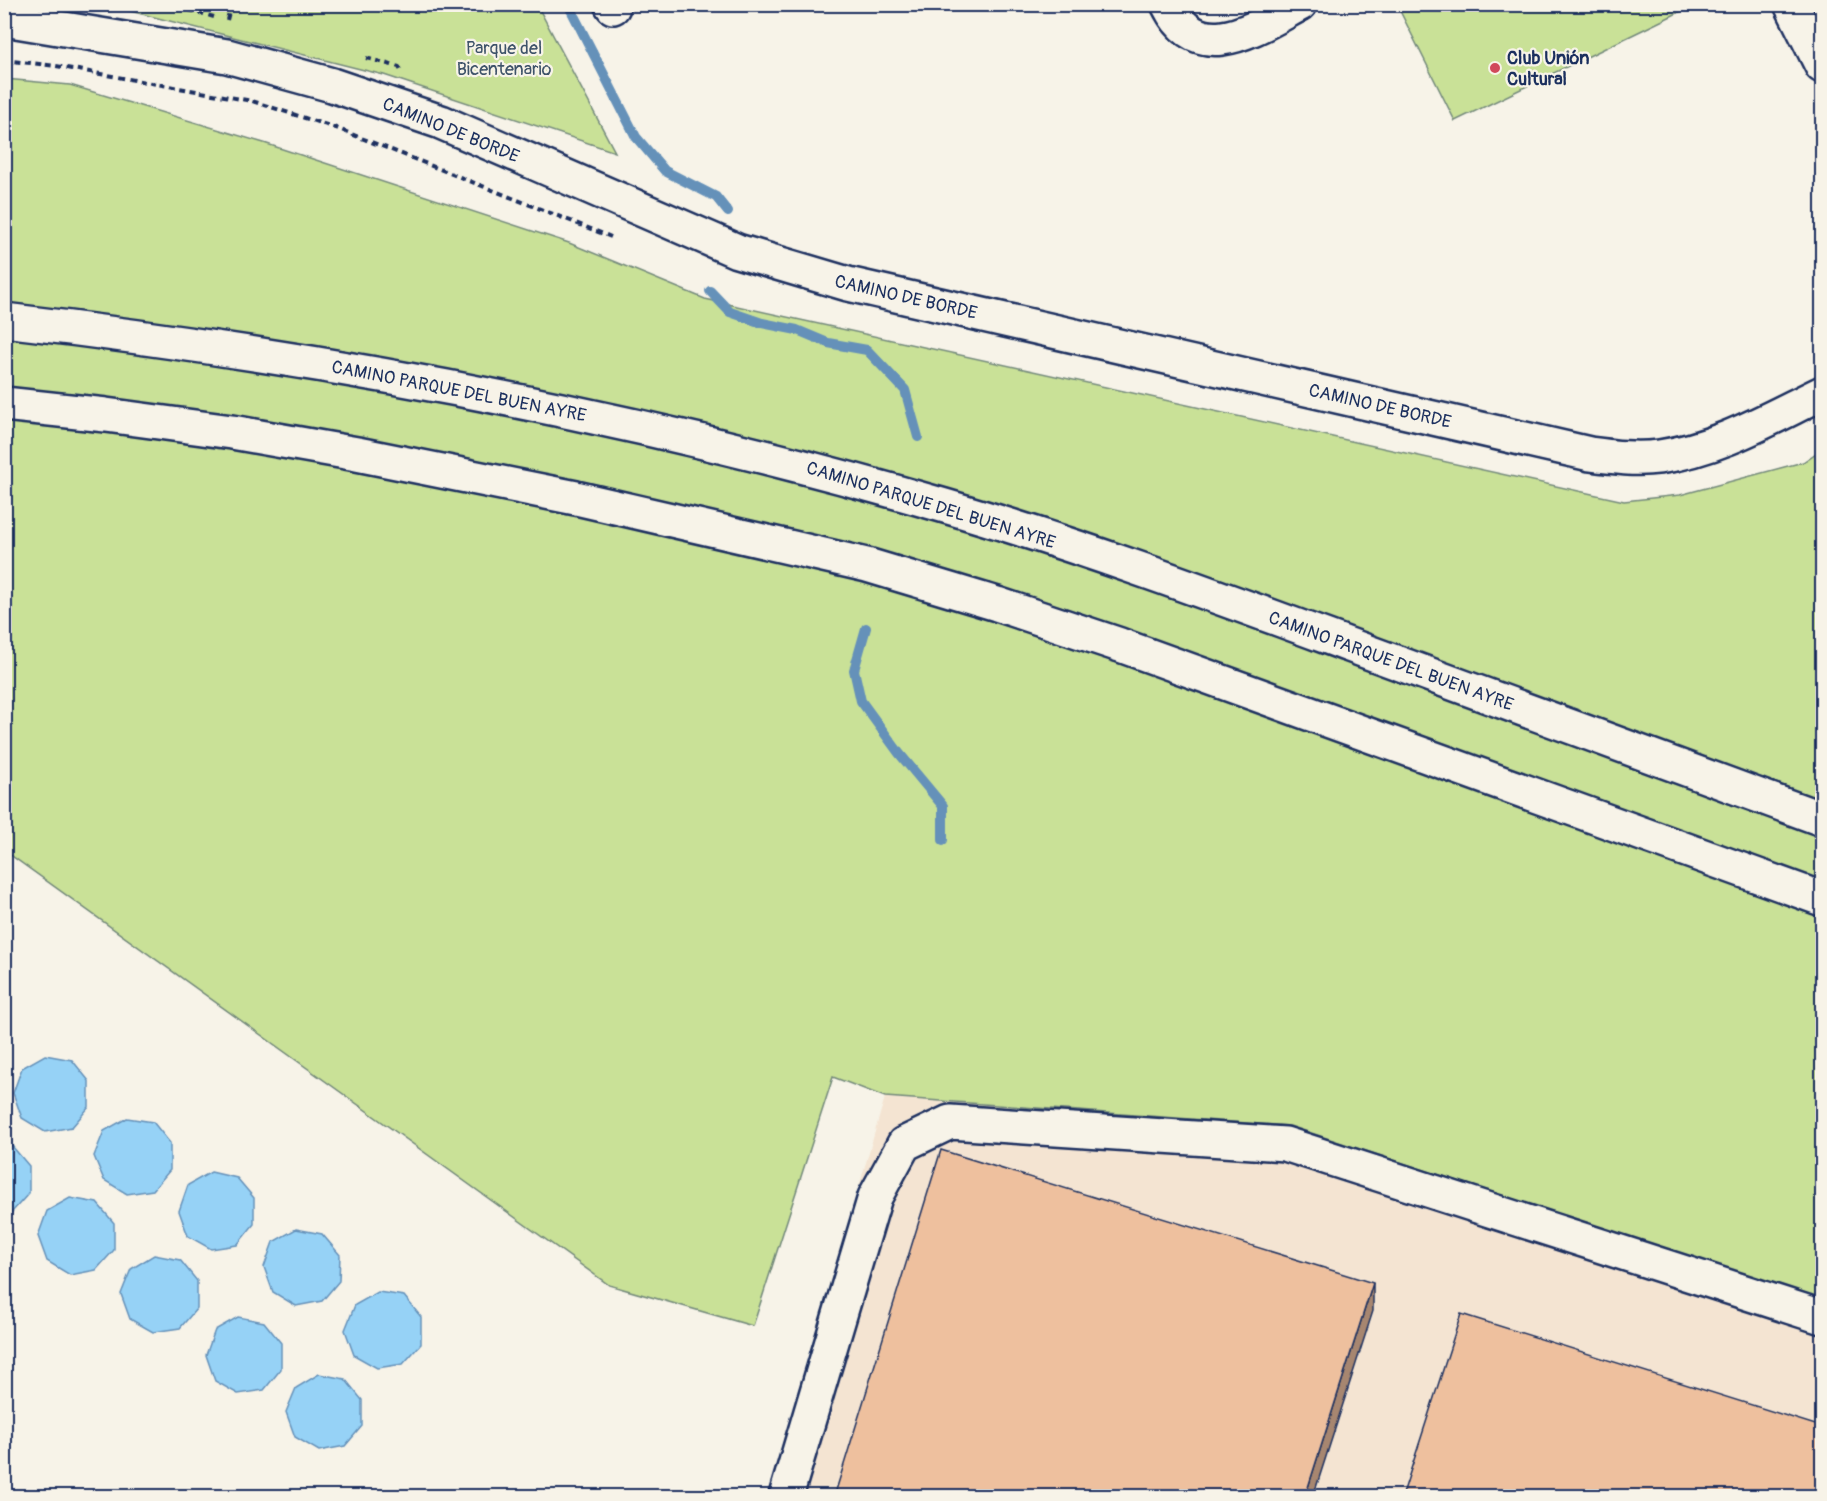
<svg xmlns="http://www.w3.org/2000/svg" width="1827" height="1501" font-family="Pangolin,sans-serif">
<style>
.built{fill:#f4e4d2}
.green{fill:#c9e197;stroke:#72887a;stroke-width:1.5}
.water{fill:#96d2f6;stroke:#6591b9;stroke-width:1.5}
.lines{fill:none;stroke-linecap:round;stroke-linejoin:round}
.stream{stroke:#6591b9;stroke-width:10}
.minor-casing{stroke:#1b2f5e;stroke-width:38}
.highway-casing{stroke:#1b2f5e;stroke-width:38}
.path{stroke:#1b2f5e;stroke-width:4;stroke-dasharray:6 4.5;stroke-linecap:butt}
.minor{stroke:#f7f3e8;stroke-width:33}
.highway{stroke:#f7f3e8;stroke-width:33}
.shaded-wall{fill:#a7866f;stroke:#1b2f5e;stroke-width:1.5}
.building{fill:#eec09e;stroke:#1b2f5e;stroke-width:1.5}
.poi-dot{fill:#d1495b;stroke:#f7f3e8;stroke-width:2}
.labels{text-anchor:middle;stroke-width:4.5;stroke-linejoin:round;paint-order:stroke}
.park-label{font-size:18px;fill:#3e5369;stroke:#f7f3e8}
.poi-label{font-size:18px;font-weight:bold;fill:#1b2f5e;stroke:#f7f3e8;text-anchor:start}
.street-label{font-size:18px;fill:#1b2f5e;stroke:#f7f3e8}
</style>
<rect width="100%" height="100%" fill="#f7f3e8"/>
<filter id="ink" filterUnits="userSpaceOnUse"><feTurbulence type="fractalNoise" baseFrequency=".0167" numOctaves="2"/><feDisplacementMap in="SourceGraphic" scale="12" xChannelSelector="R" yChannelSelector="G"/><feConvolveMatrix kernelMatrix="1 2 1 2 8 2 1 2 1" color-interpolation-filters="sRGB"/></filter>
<g filter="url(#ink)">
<path class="built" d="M885,1097L1290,1126L1822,1300V1496H769Z"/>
<path class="green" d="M75,5H537L615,152L384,75L126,10Z
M1397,5H1694L1455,121Z
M5,79L70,85L264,143L569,243L705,299L1624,501L1680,495L1803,462L1822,449V1300L1290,1126L885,1097L833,1077L753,1326L609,1285L5,851Z"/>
<path class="water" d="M45,1055L72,1060L89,1081V1107L72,1127L45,1132L22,1118L13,1093L22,1068Z
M127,1118L153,1122L170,1143V1170L153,1190L127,1194L104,1180L94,1156L104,1131Z
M5,1145L12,1146L29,1166V1193L11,1213L5,1214Z
M211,1172L237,1178L254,1198V1224L237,1245L211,1249L188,1236L179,1211L188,1185Z
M70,1198L97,1203L114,1223V1250L96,1270L70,1275L47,1261L38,1236L47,1211Z
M296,1229L322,1234L340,1255L339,1281L322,1301L296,1306L273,1292L264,1267L273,1242Z
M154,1255L180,1260L197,1281V1308L180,1328L153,1332L130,1319L121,1294L131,1269Z
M378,1292L404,1296L421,1317V1344L403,1364L377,1368L354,1355L345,1330L355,1305Z
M238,1317L264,1322L281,1343V1369L264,1390L238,1394L215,1381L206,1355L215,1330Z
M319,1374L345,1379L362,1400V1426L345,1446L319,1451L295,1437L286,1412L296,1388Z"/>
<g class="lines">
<path class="stream" d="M568,4L636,137L665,171L716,197L728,212
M710,291L730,312L762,323L797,330L828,343L867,350L905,390L918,437
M866,628L854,670L861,701L899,753L943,806V840"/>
<defs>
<path id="minor" d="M611,4L613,7
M1168,4C1199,68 1255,28 1300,4
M1791,4L1822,66
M4,19L227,56L332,85L441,122L737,251L848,284L1590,454C1613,457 1636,460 1659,457C1718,449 1770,418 1822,393
M786,1496L875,1197L904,1144L950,1122L1285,1144L1822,1317"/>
<path id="highway" d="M4,320C322,357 638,416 945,506C1082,546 1216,596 1349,645C1507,703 1665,761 1822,819
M4,404L106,415L232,432L357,454L576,498L867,565L997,604L1120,645L1822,899"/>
</defs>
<use href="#minor" class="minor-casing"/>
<use href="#highway" class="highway-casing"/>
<path class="path" d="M168,4L214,17
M227,20L231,4
M366,58L399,67L402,73
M4,60L56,66L252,101L336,128L611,237"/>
<use href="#minor" class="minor"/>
<use href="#highway" class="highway"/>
</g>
<path class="shaded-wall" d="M1373,1283V1311L1313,1497H1305Z"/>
<path class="building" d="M941,1150L1373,1283L1305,1497H834Z
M1461,1314L1822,1427V1497H1402Z"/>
</g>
<circle class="poi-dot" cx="1495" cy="68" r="6"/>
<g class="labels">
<g class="park-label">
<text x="504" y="54">Parque del<tspan x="504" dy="21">Bicentenario</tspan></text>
</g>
<g class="poi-label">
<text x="1507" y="64">Club Unión<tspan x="1507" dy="21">Cultural</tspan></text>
</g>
<g class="street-label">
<text transform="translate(451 130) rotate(22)" y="6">CAMINO DE BORDE</text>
<text transform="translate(906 297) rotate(13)" y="6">CAMINO DE BORDE</text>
<text transform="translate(459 391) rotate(11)" y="6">CAMINO PARQUE DEL BUEN AYRE</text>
<text transform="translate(1380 406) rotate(13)" y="6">CAMINO DE BORDE</text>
<text transform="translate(931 505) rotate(17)" y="6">CAMINO PARQUE DEL BUEN AYRE</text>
<text transform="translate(1391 661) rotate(20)" y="6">CAMINO PARQUE DEL BUEN AYRE</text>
</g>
</g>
<rect width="1827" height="1501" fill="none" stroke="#f7f3e8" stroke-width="24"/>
<rect x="12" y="12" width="1803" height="1477" fill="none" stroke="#1b2f5e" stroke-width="2" filter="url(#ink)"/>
</svg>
